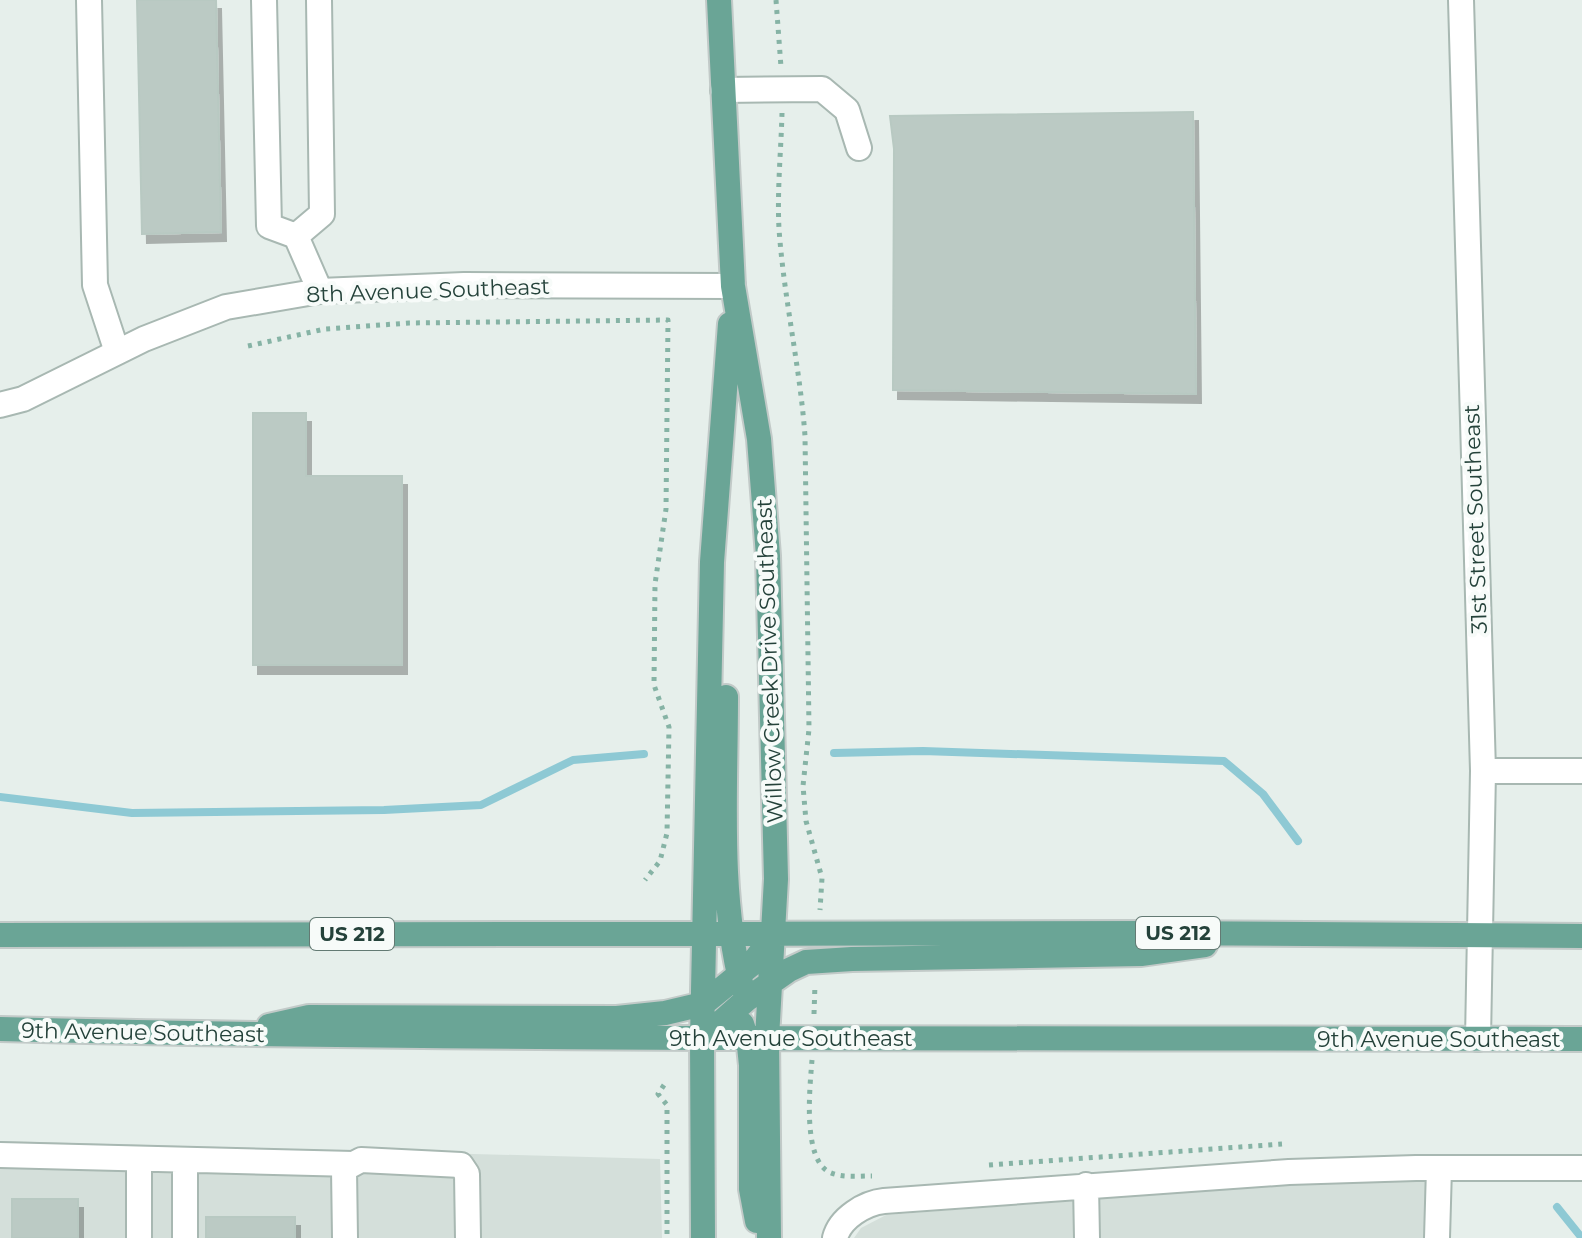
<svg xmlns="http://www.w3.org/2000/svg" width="1582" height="1238" font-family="Montserrat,sans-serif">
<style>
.built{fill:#d4dfda}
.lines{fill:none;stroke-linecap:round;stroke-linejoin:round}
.stream{stroke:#8ec9d4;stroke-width:8}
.building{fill:#bbcac4;stroke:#b8c9c2;stroke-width:2;filter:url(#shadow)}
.minor-casing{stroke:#a8b8b2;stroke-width:28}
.major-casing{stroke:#c2cac8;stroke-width:28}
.path{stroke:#86b3a5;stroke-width:5;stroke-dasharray:4 6;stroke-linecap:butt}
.minor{stroke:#fff;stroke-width:24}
.major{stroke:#6aa596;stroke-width:24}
.labels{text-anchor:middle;stroke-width:8;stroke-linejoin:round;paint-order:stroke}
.shield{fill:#f7fbf9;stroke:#637a73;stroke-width:2}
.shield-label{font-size:20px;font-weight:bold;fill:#24423a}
.street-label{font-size:22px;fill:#24423a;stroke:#f7fbf9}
</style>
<defs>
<filter id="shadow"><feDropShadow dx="5" dy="9" stdDeviation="0" flood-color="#0004"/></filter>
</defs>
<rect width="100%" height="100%" fill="#e6efeb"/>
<path class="built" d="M0,1141L660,1159L662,1238H0Z
M1338,1181H1425V1238H854L861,1228L886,1215Z"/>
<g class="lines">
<path class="stream" d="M834,753L923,751L1224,761L1263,794L1298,841
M0,797L132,813L384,810L481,805L573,760L644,754
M1557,1207L1582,1238"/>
</g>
<path class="building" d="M137,0H216L221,232L142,234Z
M1193,112L1196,394L893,390L894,149L890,116Z
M253,413H306V476H402V665H253Z
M12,1199H78V1238H12Z
M206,1217H295V1238H206Z"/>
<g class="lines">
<defs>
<path id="minor" d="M89,0L95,285L117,352
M264,0L269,226L296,236L320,291
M1461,0L1483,771L1478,1039
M723,90L822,89L847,110L859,148
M296,236L322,214L319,0
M0,405L23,399L144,339L226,307L320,291L464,285L733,286
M1483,771H1582
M0,1155L353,1164
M185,1160V1238
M1086,1185L1087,1238
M139,1238V1159
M345,1238L344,1169L361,1160L461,1165L467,1174L468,1238
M835,1238C840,1218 865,1203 884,1201L1289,1172L1416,1168H1582
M1437,1238L1439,1168"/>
<path id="major" d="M719,0L733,286L759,439L768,556L776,879L767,1038L769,1238
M726,697C726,792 718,894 742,987
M0,935L1156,933L1582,936
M742,1024L749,1046L751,1065V1189L757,1221
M269,1026L309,1017L617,1018L665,1013L703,1004L752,964L775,933
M0,1029C527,1042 1055,1037 1582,1039
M702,1039L746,1000L789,970L806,962L852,959L1141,954L1205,945
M703,1238L702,1039L712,562L730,324"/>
</defs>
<use href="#minor" class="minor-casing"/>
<use href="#major" class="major-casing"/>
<path class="path" d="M776,0L781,67
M782,113C781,151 777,191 779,229C784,299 800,367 805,436L809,729L803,786L806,821L822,878L820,910
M248,346L325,329L409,323L668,320L666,509L655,584L654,685L669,727L667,833L660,861L645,880
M814,1014L815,984
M812,1060C810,1086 802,1158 829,1172C841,1178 858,1176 872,1176
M664,1085L658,1094L667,1105V1238
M989,1165L1282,1144"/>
<use href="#minor" class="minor"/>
<use href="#major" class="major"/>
</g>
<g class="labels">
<g class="shield">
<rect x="1136" y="917" width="84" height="32" rx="6"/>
<rect x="310" y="918" width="84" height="32" rx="6"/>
</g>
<g class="shield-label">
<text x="1178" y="940">US 212</text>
<text x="352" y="941">US 212</text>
</g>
<g class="street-label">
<text transform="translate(428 290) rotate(-2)" y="8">8th Avenue Southeast</text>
<text transform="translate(1475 519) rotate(-92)" y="8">31st Street Southeast</text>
<text transform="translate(769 661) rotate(-92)" y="8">Willow Creek Drive Southeast</text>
<text transform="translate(143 1032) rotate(1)" y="8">9th Avenue Southeast</text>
<text x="791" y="1046">9th Avenue Southeast</text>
<text x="1439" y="1047">9th Avenue Southeast</text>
</g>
</g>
</svg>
